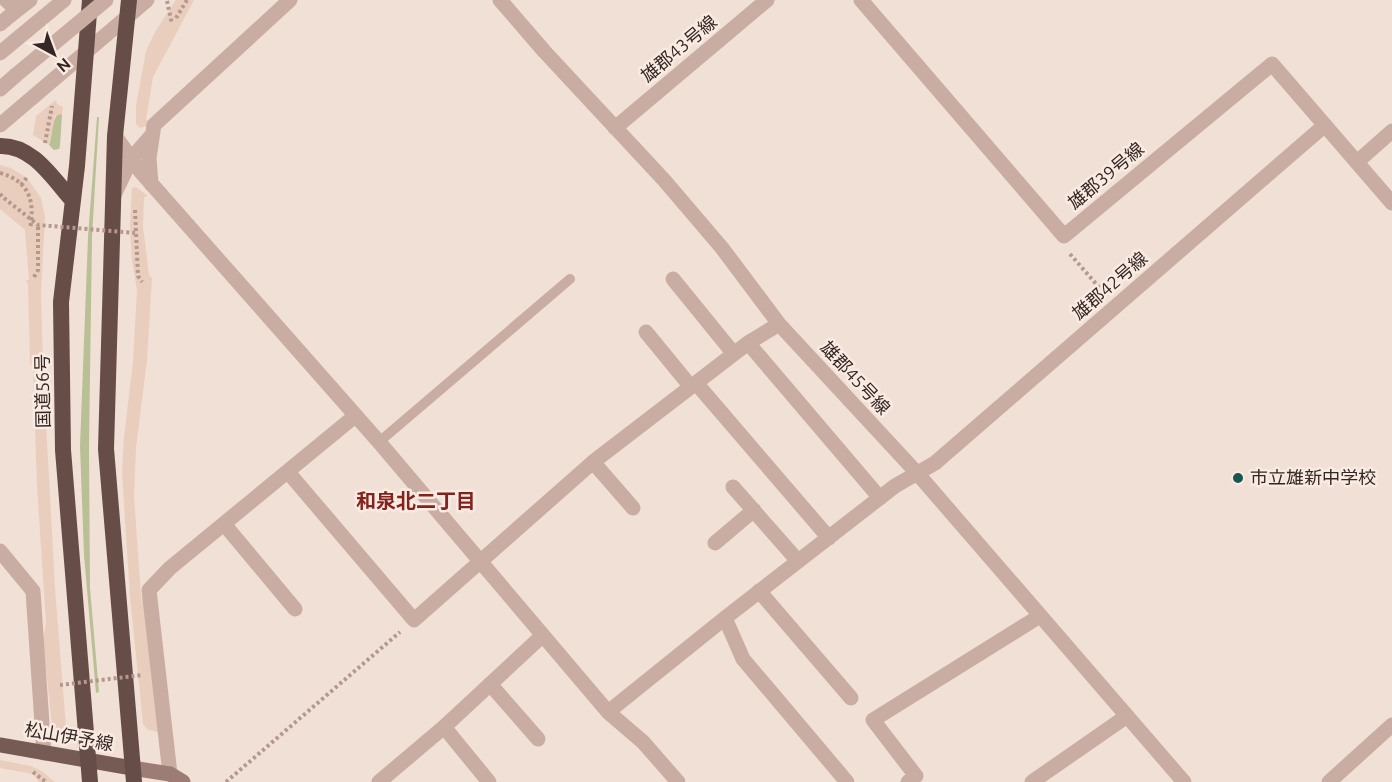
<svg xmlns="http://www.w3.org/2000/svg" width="1392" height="782" font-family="Ubuntu,'Noto Sans JP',sans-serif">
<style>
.green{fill:#b9c096}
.plaza{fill:#eacebd}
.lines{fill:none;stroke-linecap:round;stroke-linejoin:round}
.path{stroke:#b5978d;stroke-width:4;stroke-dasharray:3 3;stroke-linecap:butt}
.service{stroke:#c9ada2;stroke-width:10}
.minor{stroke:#c9ada2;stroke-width:15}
.tertiary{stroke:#c9ada2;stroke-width:15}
.secondary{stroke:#9c7c74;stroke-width:15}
.primary{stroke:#765b55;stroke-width:15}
.trunk{stroke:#664d48;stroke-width:16}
.path-bridge{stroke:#b5978d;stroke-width:4;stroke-dasharray:3 3;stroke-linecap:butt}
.tertiary-bridge{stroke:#c9ada2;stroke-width:15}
.poi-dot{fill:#1a554f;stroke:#f9ebe2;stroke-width:2}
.labels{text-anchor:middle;stroke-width:5;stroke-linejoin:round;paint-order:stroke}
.street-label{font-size:18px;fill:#342725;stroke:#f9ebe2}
.poi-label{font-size:18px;fill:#342725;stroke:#f9ebe2;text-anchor:start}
.neighbourhood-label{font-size:20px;font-weight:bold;fill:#84231d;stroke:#f9ebe2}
</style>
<rect width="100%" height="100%" fill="#f1e0d6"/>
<path class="green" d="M58,114H62L60,146L59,149L54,150L49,145C53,135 51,122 58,114Z
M97,117H99L92,237L89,447L90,588L99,692L96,693L84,555L80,446L88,237Z"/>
<path class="plaza" d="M176,0H194L153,77L146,120L149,121L147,126L140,128L136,124V105L146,51L155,32Z
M56,100L57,104L63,107L62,114L55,116L49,145L33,135L36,116Z
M0,165L11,168L27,178L41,198L45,216L41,294L43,368L55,588L66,727L65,735L62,737H58L55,734L52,725L43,640L46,623L37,487L33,369L30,363L28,284L26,280H29L25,230L0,209Z
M136,187L148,196L144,197L143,226L149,275L152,278L147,360L136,448L134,496L141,595L150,631L160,733L147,729L143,724L130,597L122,473L124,437L133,362L137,290L132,261L130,225L132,188Z
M0,760L31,766L40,770L55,782H39L33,774L0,768Z"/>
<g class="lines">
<path class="path" d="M167,1L172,24
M176,18L187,0
M45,143L52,106
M0,173C30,181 35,202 30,229
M21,185L28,176
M0,194L4,198
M135,210L138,276L142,282
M1070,254L1104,293
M34,277L38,270V225
M33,772L46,782
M226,782L400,632"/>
<path class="service" d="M379,442L570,279"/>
<path class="minor" d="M6,0L17,10L30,0
M500,0L544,51L664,180L722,248L779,324L917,473L1184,782
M861,0L1064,236L1272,64L1392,203
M0,125L147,0
M615,128L767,0
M115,136L141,172L379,442L608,712L643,742L678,782
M1357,162L1392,131
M151,184L149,158L154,125L290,0
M114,195L131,159L152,135
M673,279L734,354
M646,332L691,387
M748,343L880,498
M696,383L829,538
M593,462L633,508
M288,472L414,620L593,462L748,343L779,324
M733,487L798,561
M224,524L295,609
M715,543L754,510
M0,551L33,591L44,753
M759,591L851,698
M725,618L743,659L847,782
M490,684L538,739
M608,712L725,618L895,486L935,463L1325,125
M444,727L489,782
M170,774L149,590L170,568L355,416
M379,782L444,727L542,636
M908,782L916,776L873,720L1040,616
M1032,782L1127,716
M1329,782L1392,725"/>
<path class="tertiary" d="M0,24L17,10
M0,89L16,75"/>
<path class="secondary" d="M132,768L170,774L183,782"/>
<path class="primary" d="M0,745L132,768"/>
<path class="trunk" d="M90,0L77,166L61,302L63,450L90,782
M129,0L115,136L106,449L134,782
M0,146C33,145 53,179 73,201"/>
<path class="path-bridge" d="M4,198L38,225L135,233
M60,685L142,675"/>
<path class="tertiary-bridge" d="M0,53L64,0
M16,75L106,0"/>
</g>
<circle class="poi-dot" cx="1238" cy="478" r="6"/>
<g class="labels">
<g class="street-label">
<text transform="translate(679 49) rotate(-40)" y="6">雄郡43号線</text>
<text transform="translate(1106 176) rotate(-40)" y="6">雄郡39号線</text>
<text transform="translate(1110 286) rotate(-41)" y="6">雄郡42号線</text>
<text transform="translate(855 378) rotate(47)" y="6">雄郡45号線</text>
<text transform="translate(43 391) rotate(-91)" y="6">国道56号</text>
<text transform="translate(69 737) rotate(10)" y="6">松山伊予線</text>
</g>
<g class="poi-label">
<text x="1250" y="484">市立雄新中学校</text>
</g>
<g class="neighbourhood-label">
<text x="416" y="508">和泉北二丁目</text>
</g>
</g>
<g transform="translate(54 54) rotate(139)" stroke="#f9ebe2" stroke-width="4.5" paint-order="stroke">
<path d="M0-4.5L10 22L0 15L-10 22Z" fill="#342725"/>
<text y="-9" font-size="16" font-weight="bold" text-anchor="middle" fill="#342725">N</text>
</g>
</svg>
